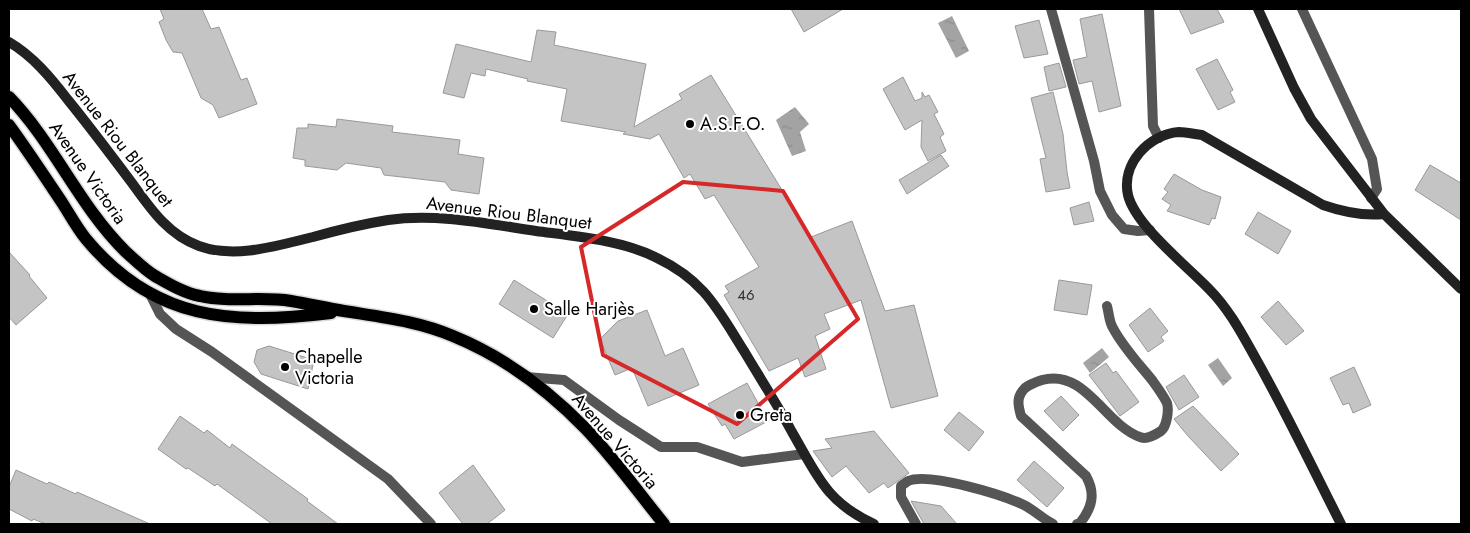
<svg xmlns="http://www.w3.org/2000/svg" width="1470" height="533" font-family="Jost,sans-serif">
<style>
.water{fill:url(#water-ripples)}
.building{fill:#c4c4c4;stroke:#999}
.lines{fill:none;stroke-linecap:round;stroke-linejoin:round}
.primary-casing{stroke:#dbdbdb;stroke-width:15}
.street{stroke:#555;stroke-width:10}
.secondary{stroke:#222;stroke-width:10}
.primary{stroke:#000;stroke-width:12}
.marked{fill:none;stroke:#d62828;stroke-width:4;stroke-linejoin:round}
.poi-dot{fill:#000;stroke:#fff;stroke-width:2}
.labels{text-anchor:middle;stroke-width:4;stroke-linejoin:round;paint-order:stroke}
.number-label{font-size:15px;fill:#313131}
.poi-label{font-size:18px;fill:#000;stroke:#fff;text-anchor:start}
.street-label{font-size:18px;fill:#000;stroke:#fff}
</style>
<defs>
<pattern id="water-ripples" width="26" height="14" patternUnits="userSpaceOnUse" patternTransform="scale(1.25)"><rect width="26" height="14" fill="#a3a3a3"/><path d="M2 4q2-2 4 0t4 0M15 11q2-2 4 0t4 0" fill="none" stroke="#8b8b8b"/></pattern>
</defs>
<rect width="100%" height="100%" fill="#fff"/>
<path class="water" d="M952,16L969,51L956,58L938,23Z
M795,107L809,124L800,132L806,151L792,156L776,120Z
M1102,348L1109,357L1090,373L1083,363Z
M1218,358L1232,378L1223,386L1208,365Z"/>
<path class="building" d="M160,9H202L211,29L219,27L241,80L247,78L257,104L219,118L213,105L201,98L182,53L173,52L166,40L159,22L164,19Z
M791,9H843L804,32Z
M1179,9H1217L1224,22L1191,34Z
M1102,14L1121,106L1099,112L1092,81L1079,84L1073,60L1087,57L1080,19Z
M1039,20L1048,54L1024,58L1015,26Z
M537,30L556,32L554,45L646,64L634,127L682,99L679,94L711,75L811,237L852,221L885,311L914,305L938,396L891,408L861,300L824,314L830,329L815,336L826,369L805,377L798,358L769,371L724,295L729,292L725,286L759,267L714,195L705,199L690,174L684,178L659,134L650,139L623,134L626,132L561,121L567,89L527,81L528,79L486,69L485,76L471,73L464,98L443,93L456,44L531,62Z
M1217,59L1233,90L1230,92L1235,102L1218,110L1196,69Z
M1059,63L1066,87L1049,91L1044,67Z
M903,77L915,101L922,98V92L925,97L929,95L938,112L934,114L944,134L940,137L946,151L928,161L921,147L922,120L905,130L883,89Z
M1053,92L1063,134L1067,172L1070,188L1046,192L1040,159L1046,158L1031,98Z
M337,119L393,126L392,132L460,140L458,154L484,158L479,194L451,190L445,182L384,175L381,168L346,163L337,170L305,166V160L293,158L297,128H308V124L336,127Z
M941,155L949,166L907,194L899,180Z
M1430,165L1461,183V220L1415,190Z
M1174,174L1202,190L1221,197L1215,219L1212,218L1209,225L1167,211L1171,205L1162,199L1168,192L1164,189Z
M1089,202L1094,221L1074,225L1070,208Z
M1258,212L1291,231L1278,254L1245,234Z
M9,252L30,275L29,276L47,298L16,325L9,317Z
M514,280L568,314L553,338L499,304Z
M1059,280L1092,285L1087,315L1054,310Z
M1278,301L1304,331L1286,345L1261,317Z
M1150,308L1168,331L1161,337L1164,341L1148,352L1129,325Z
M647,310L665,356L683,348L699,385L648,406L632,368L615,375L600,339L618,321Z
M269,346L314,360L308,389L261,374L254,362L257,350Z
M1106,363L1113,373L1116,371L1139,402L1120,416L1089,375Z
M1354,367L1371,405L1353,413L1349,403L1343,405L1330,378Z
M1184,375L1199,397L1179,410L1166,387Z
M747,383L768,421L734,439L725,424L722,426L708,404Z
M1061,396L1079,415L1063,431L1044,411Z
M1193,406L1239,454L1221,471L1188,436L1174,419Z
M959,412L984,432L969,451L944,430Z
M180,416L204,433L207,430L230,448L232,444L308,499L307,501L338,524H272L217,484L215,486L188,468L186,469L158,449Z
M874,431L909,473L888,488L884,483L869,493L846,466L832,477L813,451L832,448L825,439Z
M1034,461L1064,488L1047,507L1017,480Z
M473,465L505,510L487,524H463L439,493Z
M16,470L47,484L49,482L76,494L77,492L150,524H46L33,519L32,521L9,509V487Z
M911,501L941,506L957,524H924Z"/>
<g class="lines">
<defs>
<path id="primary" d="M9,97C54,143 79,206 126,252C135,260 145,270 155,276C169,284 184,293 200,296C230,303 261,296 291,301C309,304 326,308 344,311C381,317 418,321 453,336C502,356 548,390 585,428C614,458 638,492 664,524
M9,125C28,151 45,177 63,204C70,215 77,228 86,239C154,321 232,325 331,313"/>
</defs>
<use href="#primary" class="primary-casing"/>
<path class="street" d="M1051,9L1094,161L1100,191L1112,215L1124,229L1138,231L1150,230
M1149,9L1153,126L1159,138
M1302,9L1372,159L1377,189L1371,198
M149,292L160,314L176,329L212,352L388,479L431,524
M526,377L564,380L619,420L661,447H697L742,462L804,454
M916,524L901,497V486C904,484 906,482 908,481C929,472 1003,495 1024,505C1034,510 1043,519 1053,524
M1077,524L1080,523C1092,508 1096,494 1086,476L1021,416C1018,405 1016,397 1025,388C1030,384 1036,382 1042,380C1085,368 1105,425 1140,437C1146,440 1155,435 1161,431C1167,426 1169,410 1167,403C1163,395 1157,387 1152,380C1139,364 1123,347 1113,328C1109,322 1109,313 1107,306"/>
<path class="secondary" d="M1258,9L1294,88L1311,119L1384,214L1461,289
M9,42C33,56 51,78 68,100C90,127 111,155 132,183C150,208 168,235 199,246C235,259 276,246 313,237C338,230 363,224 388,220C437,213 488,224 536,231C573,236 621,240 655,257C704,280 717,308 744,351C760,378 777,404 792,432C817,475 826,502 874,524
M1341,524C1313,469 1286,412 1256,359C1242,334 1229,309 1209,289C1187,266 1135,225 1128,195C1121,164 1149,134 1179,132C1186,132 1194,134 1202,135L1323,205C1343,212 1363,216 1384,214"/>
<use href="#primary" class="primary"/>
</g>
<path class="marked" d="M683,182L783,191L858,319L737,424L603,355L581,247Z"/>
<g class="poi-dot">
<circle cx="690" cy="124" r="5"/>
<circle cx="534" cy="309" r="5"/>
<circle cx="285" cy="367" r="5"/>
<circle cx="740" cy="415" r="5"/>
</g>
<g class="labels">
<g class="number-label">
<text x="746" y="300">46</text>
</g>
<g class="poi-label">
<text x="700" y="130">A.S.F.O.</text>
<text x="544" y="315">Salle Harjès</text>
<text x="295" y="363">Chapelle<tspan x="295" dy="21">Victoria</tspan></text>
<text x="750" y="421">Greta</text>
</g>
<g class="street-label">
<text transform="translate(118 139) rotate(52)" y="6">Avenue Riou Blanquet</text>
<text transform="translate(88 173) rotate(55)" y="6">Avenue Victoria</text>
<text transform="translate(509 213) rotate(7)" y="6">Avenue Riou Blanquet</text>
<text transform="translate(615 441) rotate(49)" y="6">Avenue Victoria</text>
</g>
</g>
<rect width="1470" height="533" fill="none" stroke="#000000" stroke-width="20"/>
</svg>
